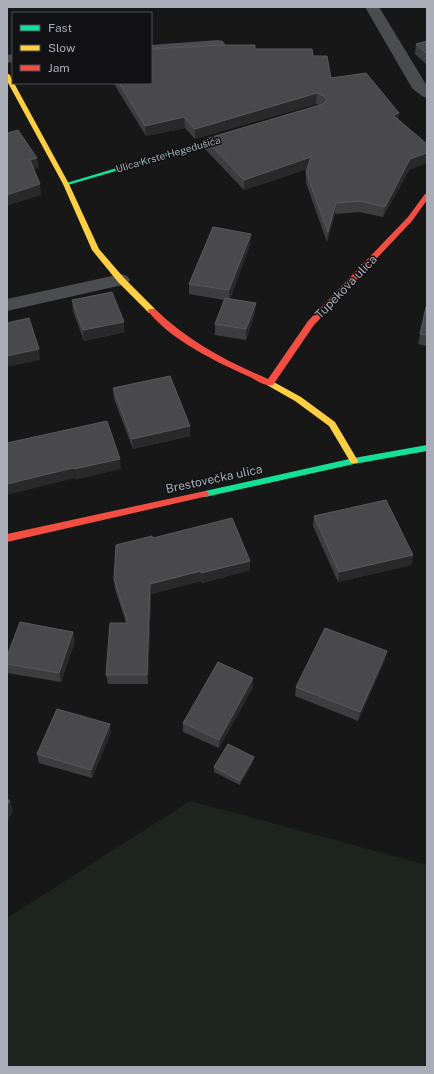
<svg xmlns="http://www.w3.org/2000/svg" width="434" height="1074" font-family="'Public Sans',sans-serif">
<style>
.green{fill:#1d241e}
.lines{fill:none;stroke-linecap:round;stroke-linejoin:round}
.street{fill:#4b4c50;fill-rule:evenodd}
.fast{fill:#16e098;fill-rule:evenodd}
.slow{fill:#ffcf43;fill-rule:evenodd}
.jam{fill:#f24e42;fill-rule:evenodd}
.wall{fill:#3d3d3f}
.shaded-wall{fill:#29292a}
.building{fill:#49494c;stroke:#58595d}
.labels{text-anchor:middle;stroke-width:3;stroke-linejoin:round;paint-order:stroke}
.far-street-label{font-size:10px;fill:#a8adb8;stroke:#111113}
.street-label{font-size:12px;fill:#a8adb8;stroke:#111113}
</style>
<rect width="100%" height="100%" fill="#171717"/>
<path class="green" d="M190,801L427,865V1067H7V918Z"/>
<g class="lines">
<path class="street" d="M365,7H379L427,86V98L422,96L412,88Z
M218,40L223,41L225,44L223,47L151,53V45Z
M13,54V62L7,63V55Z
M121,274L127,276L130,280L127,284L7,311V299Z"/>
<path class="fast" d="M234,133L236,134V136L68,185L66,186L63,184Z
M427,445V451L354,464L205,497L201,494L205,491L354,458Z"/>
<path class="slow" d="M7,73L10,75L13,83H14L69,184L99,249L124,278L155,309V313H149L118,282L92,250L63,184L7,81Z
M270,380L301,397L335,422L358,461L357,463H351L329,426L295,401L267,385L266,383L267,381Z"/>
<path class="jam" d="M427,193V200L412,221L314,325L273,385C266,387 256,380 250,377C218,363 169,339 148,311L149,309H155C188,341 226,361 268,379L308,321L408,217L425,194Z
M205,491L208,492L209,494L208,496L7,542V534Z"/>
</g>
<path class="wall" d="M427,41V65L415,54L416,44Z
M255,49L313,56L331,78L398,119L409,170L383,217L359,212L335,214L327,242L306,183V172L307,169L244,190L205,149V139L320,105L316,104L195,139L185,128L146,136L114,84V83H151Z
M251,234L250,245L230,299L255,314L246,340L215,335V324L224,300L189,294V284Z
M72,300L125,332L84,341L73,311Z
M426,307L427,308V346L418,344Z
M113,388L190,426V436L133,449L114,399Z
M314,516L413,555L411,565L338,582L313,526Z
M153,538L250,570L202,583L201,581L151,594L148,684H108L106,675L126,623L115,589L114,579Z
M75,641L61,682L7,673V656Z
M385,660L358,721L295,696L296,687Z
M253,687L219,748L183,732V723Z
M111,732L92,778L39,763L37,754Z
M254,757L253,762L240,785L214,772V767Z"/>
<path class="shaded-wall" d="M317,93L316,104L195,139V129Z
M399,113L398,123L393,115Z
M184,117L185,128L146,136L145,126Z
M427,153V163L409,170L383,217L385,207L410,159Z
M311,157L310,168L244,190V180Z
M37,158L39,168L31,170L30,160Z
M40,184L41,195L7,206V195Z
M336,203L335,214L327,242L328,232Z
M251,234L250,245L229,301V290Z
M256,303L255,314L246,340V329Z
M124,322L125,332L84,341L83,330Z
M39,349L40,360L7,367V356Z
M190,426V436L133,449L132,439Z
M120,459L121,469L75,480L74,469Z
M73,468L75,478L7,495V484Z
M413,555L411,565L338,582L339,572Z
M250,561V570L202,583L201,573Z
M201,571V581L151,594L148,684L147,675L150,584Z
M73,632L75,641L61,682L59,673Z
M387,651L385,660L358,721L360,712Z
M253,678V687L219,748V740Z
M110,724L111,732L92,778L91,770Z
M254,757L253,762L240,785V781Z
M10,801L13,811L7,822V805Z"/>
<path class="building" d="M427,41V54L416,44Z
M224,45H255V49H312L313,56H327L331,78L366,73L399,113L393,115L427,144V153L410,159L385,207L360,201L336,203L328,232L306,172L311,157L244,180L205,139L323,104L327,100L324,96L317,93L195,129L184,117L145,126L119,83H151V49Z
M18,130L37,158L30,160L40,184L7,195V133Z
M213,227L251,234L229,290L189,284Z
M112,292L124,322L83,330L72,300Z
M225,298L256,303L246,329L215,324Z
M426,307L427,308V335L420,334Z
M29,318L39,349L7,356V323Z
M170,376L190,426L132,439L113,388Z
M107,421L120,459L74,469L73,468L7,484V443Z
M386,500L413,555L339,572L314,516Z
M232,518L250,561L201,573V571L150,584L147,675H106L110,623H128L114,579L116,545L152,536L153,538Z
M20,622L73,632L59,673L7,664V656Z
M325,628L387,651L360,712L296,687Z
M218,662L253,678L219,740L183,723Z
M57,709L110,724L91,770L37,754Z
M228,744L254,757L240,781L214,767Z
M7,799L10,801L7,805Z"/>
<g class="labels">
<g class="far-street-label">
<text transform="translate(168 154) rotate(-16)" y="4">Ulica Krste Hegedušića</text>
</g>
<g class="street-label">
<text transform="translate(346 287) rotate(-46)" y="4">Tupekova ulica</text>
<text transform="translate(214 479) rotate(-12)" y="4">Brestovečka ulica</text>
</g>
</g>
<rect width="434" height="1074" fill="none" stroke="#a8adb8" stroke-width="16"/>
<rect x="12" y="12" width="140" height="72" fill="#111113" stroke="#4d4f55"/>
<rect x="20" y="25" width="20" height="6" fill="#16e098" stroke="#4d4f55"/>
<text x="48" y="32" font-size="12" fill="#a8adb8">Fast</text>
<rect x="20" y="45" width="20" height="6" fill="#ffcf43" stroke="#4d4f55"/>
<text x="48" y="52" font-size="12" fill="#a8adb8">Slow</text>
<rect x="20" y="65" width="20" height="6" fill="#f24e42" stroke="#4d4f55"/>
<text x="48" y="72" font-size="12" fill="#a8adb8">Jam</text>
</svg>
